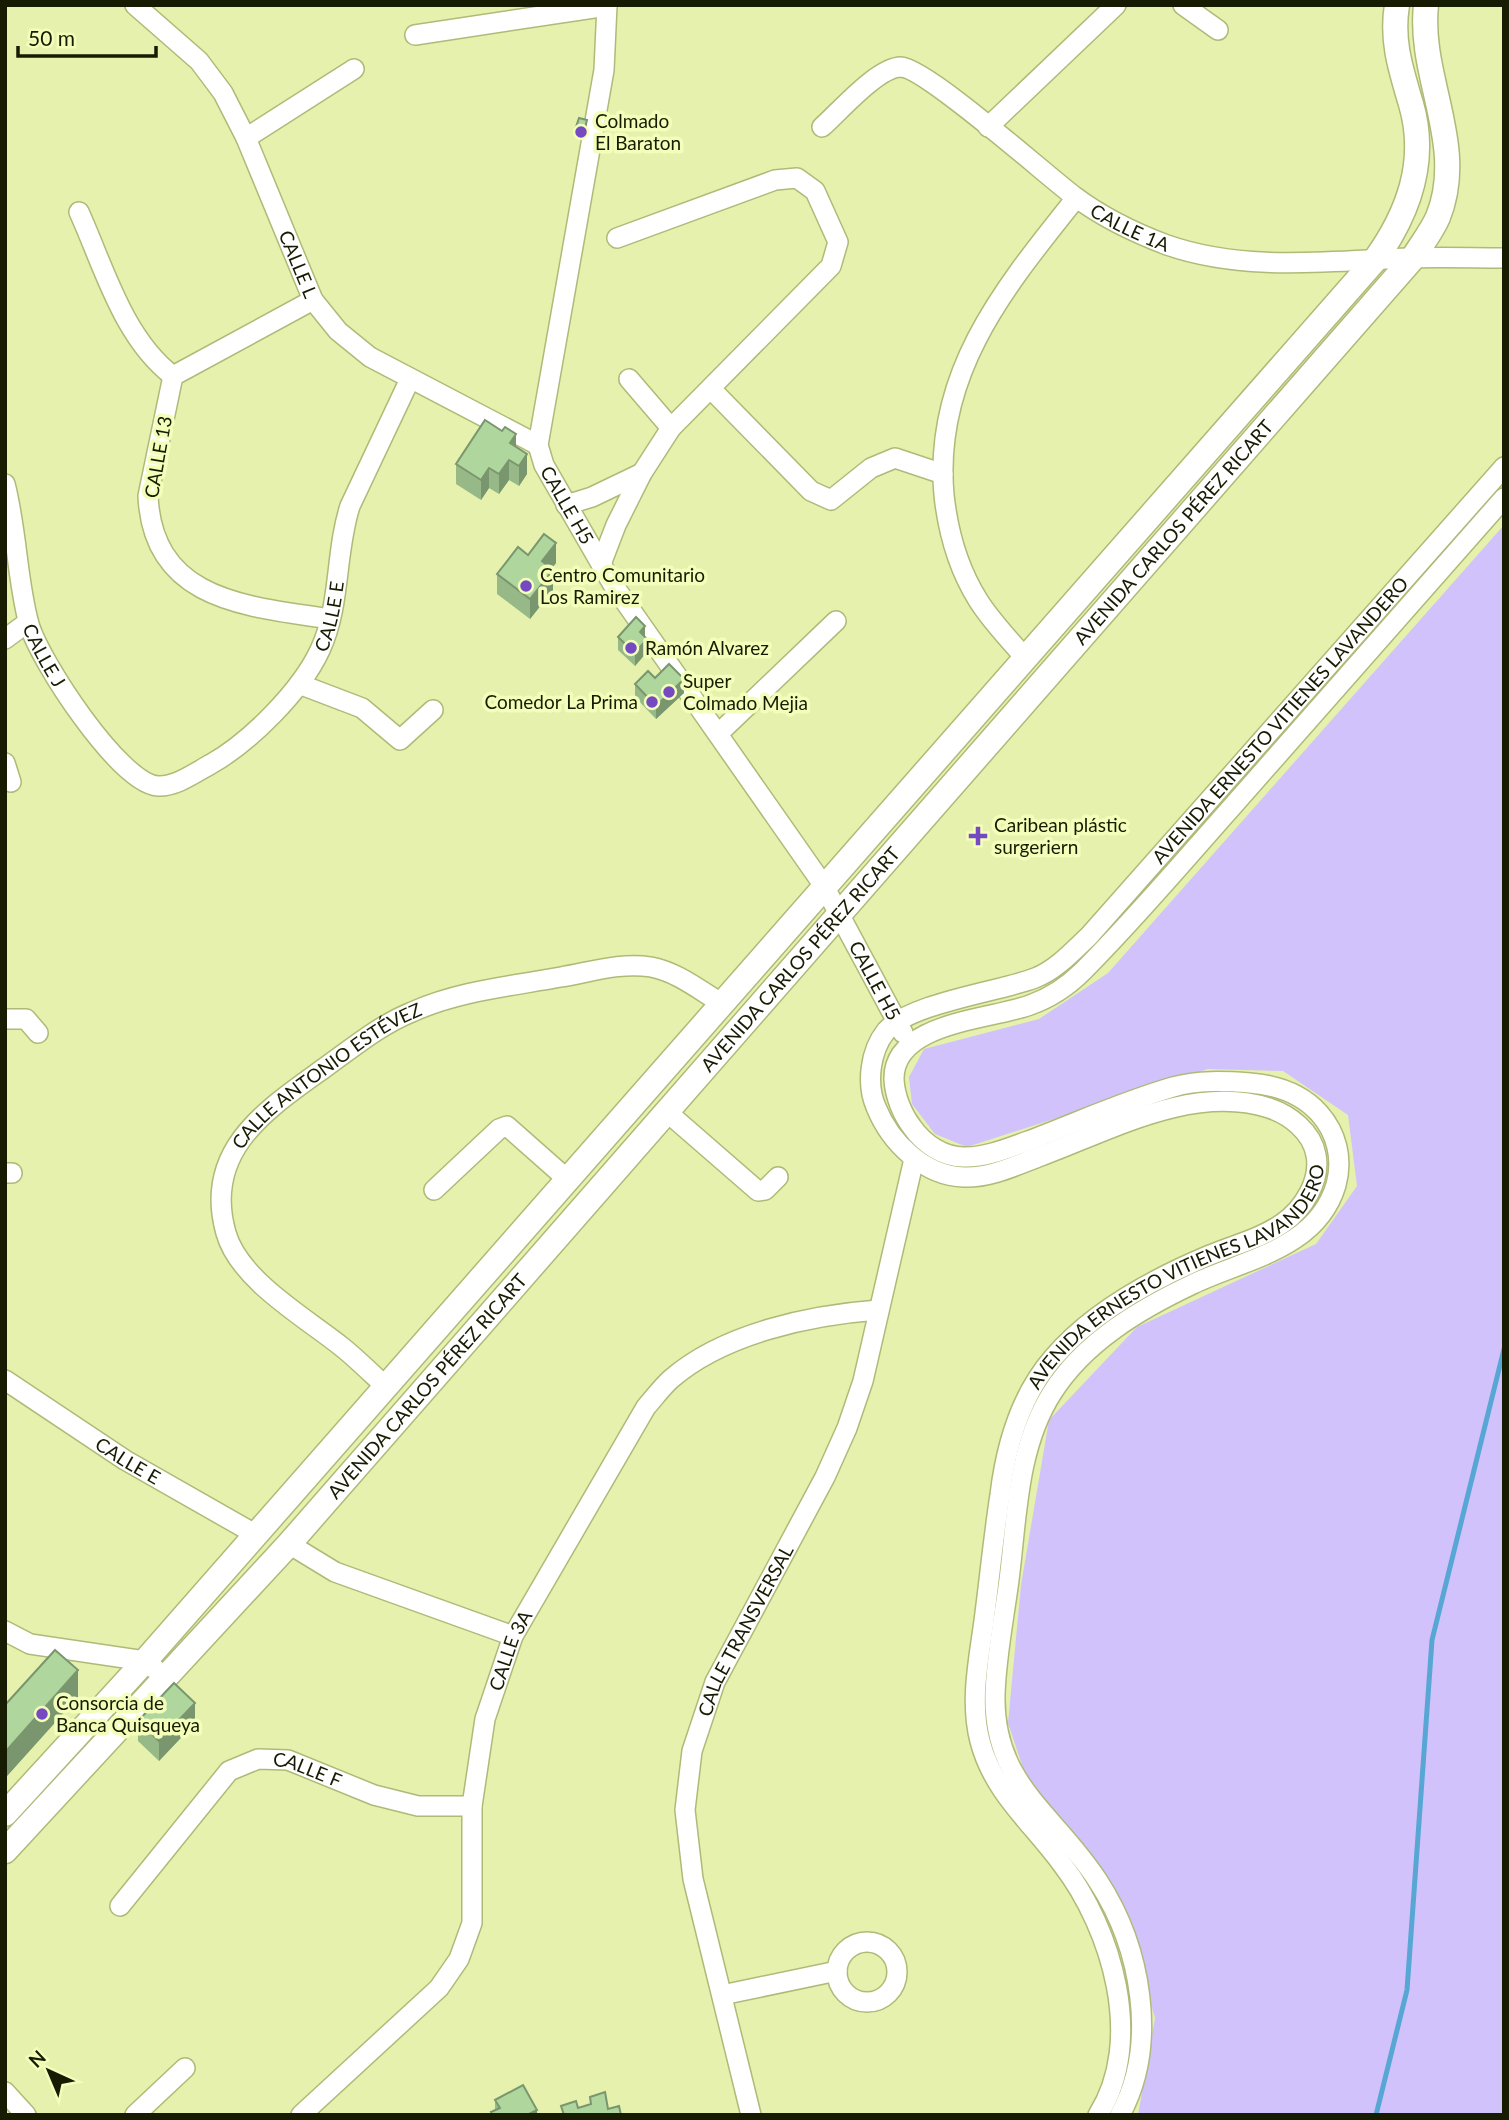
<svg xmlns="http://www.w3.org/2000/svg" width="1509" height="2120" font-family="Lato,sans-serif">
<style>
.green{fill:#d1c2fc}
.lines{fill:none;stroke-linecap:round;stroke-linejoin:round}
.stream{stroke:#57a6d3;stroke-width:5}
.minor-casing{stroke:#afba78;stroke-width:22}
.major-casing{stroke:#afba78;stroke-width:27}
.minor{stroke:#fff;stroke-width:19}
.major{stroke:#fff;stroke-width:24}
.wall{fill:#96b987}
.shaded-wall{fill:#7a966e}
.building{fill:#afd79d;stroke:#7a966e;stroke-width:2}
.poi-dot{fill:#7449c1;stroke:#f3feba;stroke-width:2.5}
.labels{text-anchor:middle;stroke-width:7;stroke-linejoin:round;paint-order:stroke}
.poi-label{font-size:19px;fill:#171b02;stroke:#f3feba;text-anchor:start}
.street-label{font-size:19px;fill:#171b02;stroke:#f3feba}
</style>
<rect width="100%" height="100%" fill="#e6f1ad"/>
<path class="green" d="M1504,525V2115H1138L1155,2018L1119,1897L1025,1774L1008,1723L1021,1585L1049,1420L1137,1327L1316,1244L1357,1186L1348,1115L1283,1071L1208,1069L967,1147L935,1134L912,1104L909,1077L924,1049L1039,1019L1108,973Z"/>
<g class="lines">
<path class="stream" d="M1376,2115L1407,1990L1432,1640L1504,1349"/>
<defs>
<g id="minor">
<path id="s1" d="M135,5L199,61L223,93L246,138L313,300L338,331L370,357L538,445"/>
<path id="s2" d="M607,5L604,70L538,445L544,465L612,583L824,886L903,1033"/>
<path d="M1183,5L1218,30"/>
<path d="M415,35L607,6"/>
<path id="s3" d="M822,127C840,111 878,67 901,67C926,68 1046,175 1074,196C1102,217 1135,233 1167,245C1244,272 1329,261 1409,258C1440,257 1472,258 1504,258"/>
<path d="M988,127L1116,5"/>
<path d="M246,138L354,69"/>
<path d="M79,212C104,267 123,338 173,376"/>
<path d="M313,300L173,376L148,496C153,602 248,606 330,619"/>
<path d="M629,379L671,428"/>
<path d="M711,389L811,491L831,500L871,468L895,458L943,474"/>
<path id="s4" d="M5,484C17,530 17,581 29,624C39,660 120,784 158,786C176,787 196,772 211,764C250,742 301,691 320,650C341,606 335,552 350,506L410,379"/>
<path d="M566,505L592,497L642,473"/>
<path d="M601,564L616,525L642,473L671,428L831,266L838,242L815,191L797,178L775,180L617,238"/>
<path d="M5,639L28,622"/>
<path d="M1025,658C1009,639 991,621 978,600C958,568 948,532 944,495C933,373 1005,287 1076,198"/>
<path d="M299,684L362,708L400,740L433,710"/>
<path d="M718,734L836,621"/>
<path d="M5,763L11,782"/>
<path d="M5,1019H26L38,1033"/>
<path d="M667,1112L758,1191L765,1190L778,1177"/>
<path d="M5,1173H12"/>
<path d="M434,1190L499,1129L507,1126L567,1179"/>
<path id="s5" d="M5,1380L125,1460L255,1534"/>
<path id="s6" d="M385,1386C371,1373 357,1359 342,1347C306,1318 239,1280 226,1233C202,1149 269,1108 327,1066C355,1046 380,1025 412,1012C458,991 512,986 561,977C591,972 621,962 651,967C677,972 698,989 721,1003"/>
<path d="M289,1544L335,1572L513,1636"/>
<path d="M5,1631L30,1644L145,1661L166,1678"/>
<path id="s7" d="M120,1906L229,1771L258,1759L288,1760L374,1795L418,1806H472"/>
<circle cx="867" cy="1972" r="30"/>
<path d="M722,1995L837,1971"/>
<path d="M5,2092L26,2115"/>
<path d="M135,2115L185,2068"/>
<path id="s8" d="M301,2115L439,1988L459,1959L472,1923V1806L485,1719L513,1636L646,1407C654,1398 662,1387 671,1379C724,1333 811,1315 878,1310"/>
<path id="s9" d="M751,2115L693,1879L685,1810L692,1751L715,1682L825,1477L847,1428L863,1381L914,1159"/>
<path id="s10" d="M1098,2115C1145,2041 1112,1929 1062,1864C1032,1823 993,1792 980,1741C969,1699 980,1655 985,1613C990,1574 994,1534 1000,1495C1006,1445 1020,1396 1053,1358C1092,1312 1155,1278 1210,1255C1234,1245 1262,1238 1283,1223C1303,1209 1321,1181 1316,1155C1312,1132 1290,1115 1269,1108C1193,1084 1111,1130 1041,1156C1017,1165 990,1178 964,1177C924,1176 890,1142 876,1107C866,1084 870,1051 886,1031C910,1003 998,992 1035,978C1056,970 1073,951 1089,936L1504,467"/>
<path d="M1120,2115C1159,2044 1141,1947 1098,1881C1055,1814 993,1785 995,1695C996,1657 1004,1618 1009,1580C1017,1517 1017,1448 1052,1393C1084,1342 1140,1309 1193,1284C1245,1259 1317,1249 1336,1185C1343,1159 1337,1133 1319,1113C1302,1094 1276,1085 1250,1083C1224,1081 1198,1080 1173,1087C1124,1101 1076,1123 1028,1141C1008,1148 987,1157 966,1157C944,1158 924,1144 912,1127C902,1114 895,1096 894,1080C892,1022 990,1020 1030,1005C1050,998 1068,986 1083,971C1135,919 1182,863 1231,808C1322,705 1413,602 1504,498"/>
</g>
<g id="major">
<path d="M5,1814L145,1661L1375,260C1408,214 1428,162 1411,104C1401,70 1391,41 1397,5"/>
<path id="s11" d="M5,1851L289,1544L1413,258C1421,245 1432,231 1438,217C1467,145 1418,77 1426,5"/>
</g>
</defs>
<use href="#minor" class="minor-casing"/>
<use href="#major" class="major-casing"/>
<use href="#minor" class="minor"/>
<use href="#major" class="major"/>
</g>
<path class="wall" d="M587,127L584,138L575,137V130Z
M516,447L527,474L519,486L509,480L499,494L489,488L481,500L456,484V464Z
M528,555L556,563L551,569L553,590L530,619L497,594V574Z
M618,637H645L647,652L635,666L618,650Z
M655,678L684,693L656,719L635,697V684Z
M78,1697L7,1776L5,1775V1705Z
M138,1721L195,1723L159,1761L138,1741Z
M495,2100L537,2115H491V2112L495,2110Z"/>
<path class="shaded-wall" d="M587,120V127L584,138V132Z
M516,434V454L510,443Z
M527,454V474L519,486V466Z
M509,460V480L499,494V474Z
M489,468V488L481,500V480Z
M556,543V563L542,581V561Z
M553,570V590L530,619V599Z
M645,626V639L640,632Z
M647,639V652L635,666V653Z
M684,679V693L656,719V706Z
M78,1670V1697L7,1776V1750Z
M195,1703V1723L159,1761V1741Z
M537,2110V2115H527Z"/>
<path class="building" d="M579,118L587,120L584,132L575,130Z
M485,420L502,431L505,427L516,434L510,443L527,454L519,466L509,460L499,474L489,468L481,480L456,464Z
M544,534L556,543L542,561L553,570L530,599L497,574L518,547L528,555Z
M636,617L645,626L640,632L647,639L635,653L618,637Z
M669,664L684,679L656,706L635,684L648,671L655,678Z
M55,1650L78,1670L7,1750L5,1748V1705Z
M174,1683L195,1703L159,1741L138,1721Z
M523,2085L537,2110L527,2115H493L491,2112L500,2108L495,2100Z
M605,2092L608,2109L619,2106L621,2115H564L561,2106L576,2101L578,2108L591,2104L590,2097Z"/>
<g class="poi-dot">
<circle cx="581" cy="132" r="7"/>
<circle cx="526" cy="586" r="7"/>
<circle cx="631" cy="648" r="7"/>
<circle cx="669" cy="692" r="7"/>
<circle cx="652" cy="702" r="7"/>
<path d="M974.5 825.5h7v7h7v7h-7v7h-7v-7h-7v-7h7z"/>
<circle cx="42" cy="1714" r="7"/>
</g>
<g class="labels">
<g class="poi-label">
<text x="595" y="128">Colmado<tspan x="595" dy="22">El Baraton</tspan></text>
<text x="540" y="582">Centro Comunitario<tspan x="540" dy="22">Los Ramirez</tspan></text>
<text x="645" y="655">Ramón Alvarez</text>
<text x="683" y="688">Super<tspan x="683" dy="22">Colmado Mejia</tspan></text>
<text x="638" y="709" text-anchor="end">Comedor La Prima</text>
<text x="994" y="832">Caribean plástic<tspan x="994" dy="22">surgeriern</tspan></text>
<text x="56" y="1710">Consorcia de<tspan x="56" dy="22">Banca Quisqueya</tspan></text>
</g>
<g class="street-label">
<text dy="7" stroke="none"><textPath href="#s3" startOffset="382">CALLE 1A</textPath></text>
<text dy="7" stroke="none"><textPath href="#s1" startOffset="312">CALLE L</textPath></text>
<text transform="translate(158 457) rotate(-80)" y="7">CALLE 13</text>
<text dy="7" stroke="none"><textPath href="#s2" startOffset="513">CALLE H5</textPath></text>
<text dy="7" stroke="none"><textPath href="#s11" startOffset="1762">AVENIDA CARLOS PÉREZ RICART</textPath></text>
<text dy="7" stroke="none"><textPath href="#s4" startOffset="607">CALLE E</textPath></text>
<text dy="7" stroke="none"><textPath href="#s4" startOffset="177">CALLE J</textPath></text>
<text dy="7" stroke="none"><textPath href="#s10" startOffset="2266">AVENIDA ERNESTO VITIENES LAVANDERO</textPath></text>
<text dy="7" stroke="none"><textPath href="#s11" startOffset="1195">AVENIDA CARLOS PÉREZ RICART</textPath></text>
<text dy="7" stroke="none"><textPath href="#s2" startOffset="1080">CALLE H5</textPath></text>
<text dy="7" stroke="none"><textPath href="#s6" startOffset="429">CALLE ANTONIO ESTÉVEZ</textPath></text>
<text dy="7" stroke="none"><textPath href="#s10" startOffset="966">AVENIDA ERNESTO VITIENES LAVANDERO</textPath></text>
<text dy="7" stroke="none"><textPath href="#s11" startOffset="628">AVENIDA CARLOS PÉREZ RICART</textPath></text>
<text dy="7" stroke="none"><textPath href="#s5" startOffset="147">CALLE E</textPath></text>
<text dy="7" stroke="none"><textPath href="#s9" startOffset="504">CALLE TRANSVERSAL</textPath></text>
<text dy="7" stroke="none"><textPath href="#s8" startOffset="539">CALLE 3A</textPath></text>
<text dy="7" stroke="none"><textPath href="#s7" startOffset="256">CALLE F</textPath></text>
</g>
</g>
<rect width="1509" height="2120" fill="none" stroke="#171b02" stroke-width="14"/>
<g transform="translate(49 2071) rotate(316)" stroke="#f3feba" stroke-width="5" paint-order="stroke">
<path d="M0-5L12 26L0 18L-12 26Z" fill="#171b02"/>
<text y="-10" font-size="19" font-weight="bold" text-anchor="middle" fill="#171b02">N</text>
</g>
<path d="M18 46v10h138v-10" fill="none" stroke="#171b02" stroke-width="3.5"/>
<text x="28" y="46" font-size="21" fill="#171b02" stroke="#f3feba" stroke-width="5" paint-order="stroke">50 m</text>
</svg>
